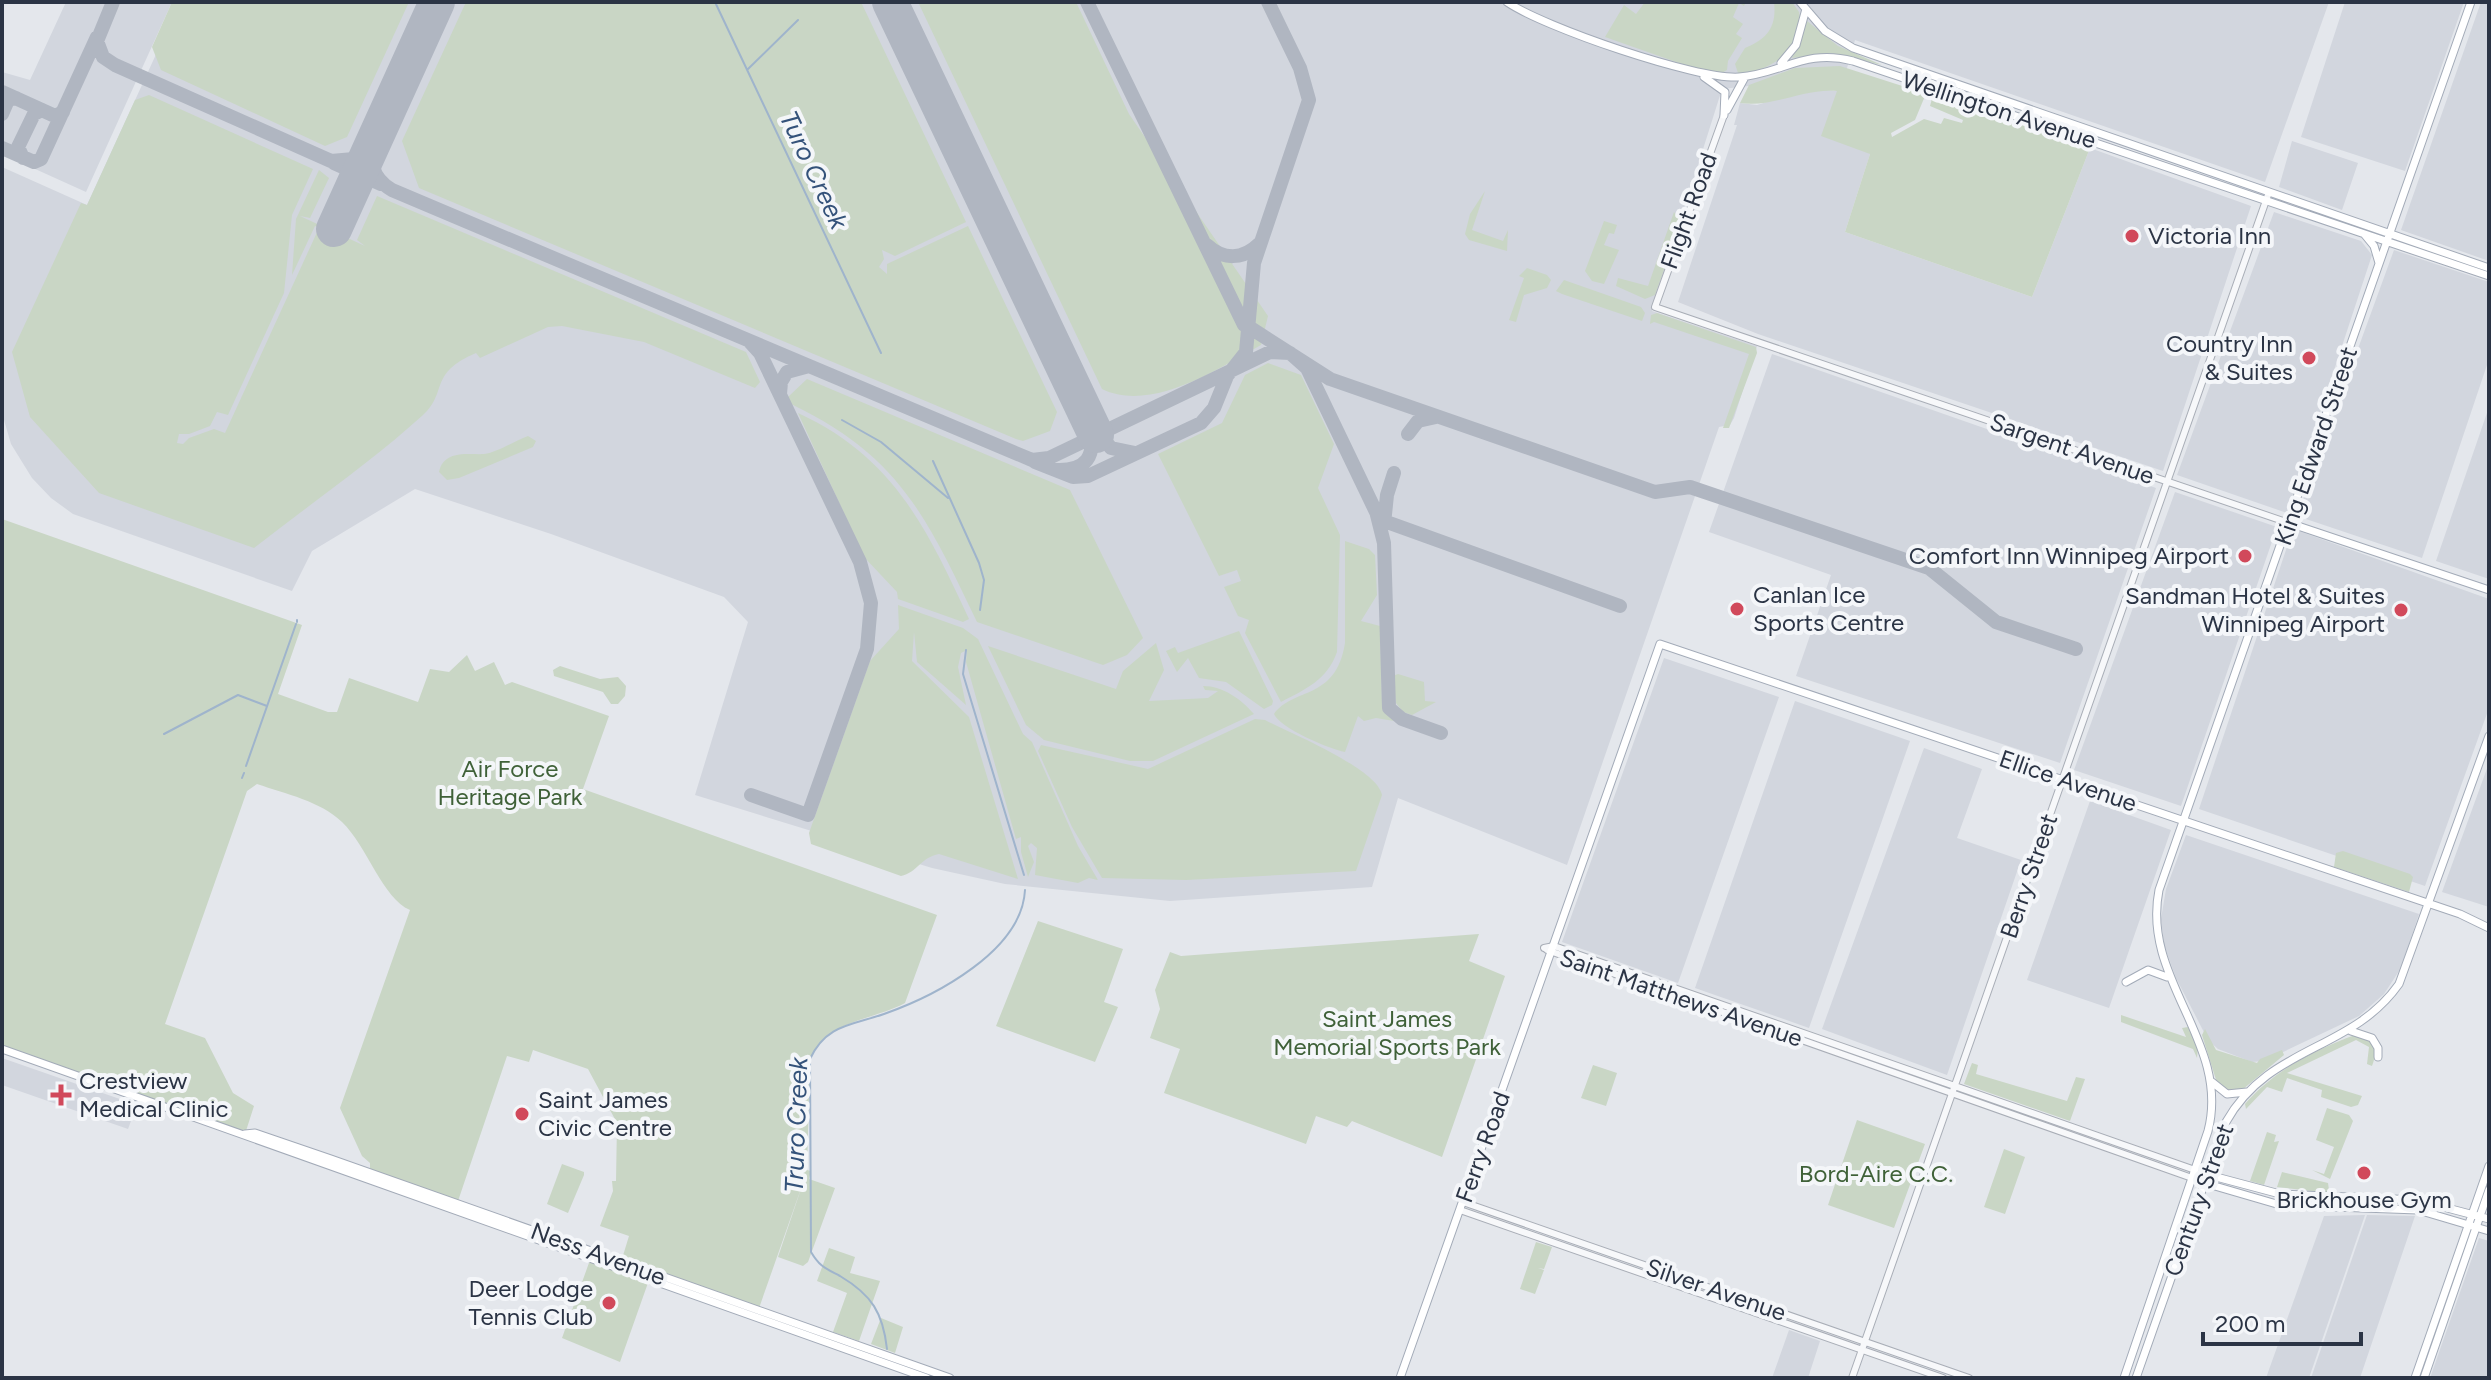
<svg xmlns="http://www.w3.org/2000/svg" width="2491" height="1380" font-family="Figtree,sans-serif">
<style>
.built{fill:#d2d6de}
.green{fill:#c9d6c5}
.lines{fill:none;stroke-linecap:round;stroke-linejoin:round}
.stream{stroke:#9fb4cc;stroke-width:2}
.taxiway{stroke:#b0b6c1;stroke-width:14}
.runway{stroke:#b0b6c1;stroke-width:36}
.minor-casing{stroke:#a9aeb7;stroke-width:8}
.major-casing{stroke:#a3abb8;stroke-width:9}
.minor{stroke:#f7f8fa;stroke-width:6}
.major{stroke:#fff;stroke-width:7}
.poi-dot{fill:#d1495b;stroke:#f4f6f9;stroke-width:3}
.labels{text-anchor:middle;stroke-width:8;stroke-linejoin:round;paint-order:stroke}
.street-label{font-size:24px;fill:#2b3445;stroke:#f4f6f9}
.poi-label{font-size:24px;fill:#2b3445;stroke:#f4f6f9;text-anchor:start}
.park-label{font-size:24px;fill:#3f6138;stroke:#f4f6f9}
.water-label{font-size:26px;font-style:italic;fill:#34527a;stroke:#f4f6f9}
</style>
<rect width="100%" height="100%" fill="#e4e7ec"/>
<path class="built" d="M66,2H172L86,192L2,154V72L30,80Z
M180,2H2329L2265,182L1855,40L1845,75L1722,89L1652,311L1757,346L1734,418L1730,425L1719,427L1567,865L1398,798L1372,887L1170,901L1005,884L932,868L695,795L748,622L724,597L551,534L415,489L312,551L292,591L73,514L51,498L32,478L11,444L2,413V167L87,205Z
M2345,2H2464L2405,171L2301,137Z
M2481,2H2489V261L2401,230Z
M1825,90L1837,91L1870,154L1845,232L2032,297L2090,148L2251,206L2163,471L1758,334L1678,302L1737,125H1734L1740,103L1757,105L1799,92Z
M2292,141L2358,163L2342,210L2279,187Z
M2274,212L2361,241L2372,255L2287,513L2177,475Z
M2394,250L2489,282V359L2422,558L2297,516Z
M1772,354L2156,488L2060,763L1796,676L1831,575L1709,532Z
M2489,407V579L2436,561Z
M2175,492L2277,527L2181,806L2074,770Z
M2293,529L2489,599V708L2425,886L2199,809Z
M1664,658L1779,697L1678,983L1562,942Z
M1795,701L1910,741L1809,1028L1695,988Z
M1924,748L1982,769L1957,838L2021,860L1947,1075L1822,1029Z
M2489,763V907L2442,892Z
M2090,801L2171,830L2109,1008L2027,980Z
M2186,835L2419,914L2401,968L2384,994L2359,1016L2264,1061L2252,1062L2218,1049L2208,1040L2176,978L2164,945L2161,919L2166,889Z
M2,1058L137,1105L128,1129L2,1085Z
M2365,1215L2309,1378H2266L2324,1216Z
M2367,1215L2415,1216L2414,1219L2360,1378H2311Z
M2479,1238L2489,1241V1378H2430Z
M1789,1330L1820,1341L1808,1378H1772Z"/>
<path class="green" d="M172,2H409L347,137L325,146L161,70L152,47Z
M466,2H861L966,222L895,256L882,250L884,259L879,267L887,274V264L968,226L1057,412L1050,431L1023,441L1016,439L419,188L402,141Z
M918,2H1076L1129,114L1268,316L1261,345C1218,369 1151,413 1102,389Z
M1645,2H1746L1744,6L1739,3L1733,17L1743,24L1736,34L1742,38L1728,61L1727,70L1722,73L1696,69L1605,37L1624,5L1636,14Z
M1774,2H1792L1799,12C1807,47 1769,74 1738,73L1735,64L1745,48C1767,39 1777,27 1774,2Z
M1807,21L1838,46L1882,65L1830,53L1792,58Z
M1840,66L1921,92L1925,96L1915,120L1891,133L1892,137L1924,119L1941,124L1944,118L1962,123L1963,120L1930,106L1933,95L2090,148L2032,297L1845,232L1870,154L1821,136L1837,91C1803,88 1773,108 1740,103L1749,85L1795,68Z
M149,95L313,169L292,215L284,293L228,415L217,412L210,426L189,434H179L177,443L183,444L189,438L214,429L225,433L319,228L315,226L292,275L296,219L319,170L329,178L310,218L300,216L365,246L357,240L377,196L746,352L760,382L755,388L644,342L562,326L548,327L480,358L476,353C428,373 448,393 423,415C370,463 310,504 254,548L99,493L30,417L12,352L81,203L87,205L135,100Z
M1485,191L1472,230L1503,241L1508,230L1507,251L1469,240L1465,234L1470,214Z
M1674,212L1681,222L1655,295L1645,299L1616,286L1618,278L1648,286Z
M1604,221L1617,225L1614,234L1609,233L1604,245L1619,250L1604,284L1592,281L1585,271Z
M1527,268L1547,275L1551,280L1547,288L1524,295L1516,322L1509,320L1524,278L1519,276Z
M1564,280L1641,307L1645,313L1642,321L1562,294L1556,291Z
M1657,313L1756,347L1757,353L1729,428H1723L1749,354L1654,322L1650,324L1651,315Z
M1268,363L1301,375L1334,444L1318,488L1340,535L1337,652C1327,680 1306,689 1281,702L1245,633L1249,620L1238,616L1224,587L1241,581L1237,570L1219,576L1158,454L1222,423L1245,375Z
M807,379L1070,490L1143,638L1127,655L1103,665L977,622C927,518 900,456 791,404L788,397Z
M798,413C894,457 927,529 969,619L963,622L898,599L897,592L864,557Z
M528,436L536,441L533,447L459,478L447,480L439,472C444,449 469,455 484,454C498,452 514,441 528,436Z
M2,519L302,625L278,694L328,712H337L349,678L418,702L430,669L449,672L467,655L475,671L494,662L505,685L512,682L609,716L583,789L937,915L905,1003C871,1021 829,1019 810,1059L807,1170L811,1171L809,1179L835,1188L808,1262L803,1266L778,1257L804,1180L758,1311L621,1262L629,1236L600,1226L613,1191L612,1181H616L617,1123L588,1069L533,1050L529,1062L507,1056L457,1204L370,1173V1163L362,1156L340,1108L410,910C383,899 367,846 342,822C320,801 286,794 257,784L247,791L165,1024L205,1038L233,1093L254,1106L245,1134L2,1049Z
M1345,541L1369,549L1375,555L1377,595L1361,621L1380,626L1382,703L1394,721L1376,718L1364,721L1358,716L1345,752C1329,749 1280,728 1274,714C1293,687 1336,701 1345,643Z
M898,605L963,628L978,639L1023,734L1032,742L1078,846L1098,880L1089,878L1078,883L1035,875L1037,848L1031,843L1028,846L1034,862L1028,877L1021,852V837L1016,839L966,662L967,650L961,653L958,667L966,705L917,662L914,632L912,661L969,717L1018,879L939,854C921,857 917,873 901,876L811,844L809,833L870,661L899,629Z
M1239,631L1273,701L1272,705L1264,709L1226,682L1199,678L1188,658L1177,672L1166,651L1175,647L1178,653Z
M1156,643L1164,670L1149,701L1208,698L1218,691L1205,690L1203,686C1223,686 1241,699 1254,714L1153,761H1130L1044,740L1026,725L988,646L1116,689L1123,671Z
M560,666L600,679L618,677L626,686L625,696L618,704H611L603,692L554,676L553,670Z
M1398,674L1424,682L1425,701L1436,702L1412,715L1403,712L1396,703L1393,676Z
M1255,719L1265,720C1290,733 1378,769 1382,795L1356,871L1186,880L1102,878L1072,827L1038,751L1041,745L1148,769Z
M2343,851L2410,874L2413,877L2409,892L2334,867L2336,853Z
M1038,921L1123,949L1104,1002L1118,1007L1095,1062L996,1026Z
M1479,934L1469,961L1505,976L1442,1157L1352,1121L1347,1127L1316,1116L1306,1144L1164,1093L1180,1049L1150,1038L1160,1009L1155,990L1170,952L1181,956Z
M2121,1015L2186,1037L2182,1028L2188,1027L2198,1048L2197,1058L2193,1049L2121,1022Z
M2205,1029L2216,1050L2257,1063L2260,1059L2282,1050L2284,1055L2242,1090L2230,1093L2217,1083L2202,1035Z
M2355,1035C2373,1037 2379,1049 2372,1066L2367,1064L2369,1047L2356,1040L2287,1073L2362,1096L2358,1105L2351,1107L2321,1097L2322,1090L2287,1078L2282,1092L2267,1087L2246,1109L2245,1104C2273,1071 2314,1050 2355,1035Z
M1972,1063L1978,1065L1976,1074L2067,1101L2076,1077L2085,1079L2070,1121L1964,1084Z
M1593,1065L1617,1073L1606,1106L1581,1098Z
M2327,1108L2349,1115L2353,1121L2330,1179L2312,1170L2324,1174L2334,1147L2316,1140Z
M1857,1120L1925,1144L1894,1228L1828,1205Z
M2267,1132L2276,1135L2274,1142L2279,1141L2264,1185L2250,1181Z
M2004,1149L2025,1157L2005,1214L1984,1207Z
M562,1164L584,1172V1175L568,1213L547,1204Z
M2282,1172L2328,1183L2329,1190L2327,1193L2277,1187Z
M1536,1242L1552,1247L1544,1269L1538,1268L1544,1270L1535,1294L1520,1289Z
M829,1248L855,1257L850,1273L880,1281L859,1341L833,1332L847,1293L817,1281Z
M590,1260L649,1280L620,1362L562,1338Z
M881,1318L903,1327L895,1353L871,1344Z"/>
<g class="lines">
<path class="stream" d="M715,2L881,353
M748,69L798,20
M842,420L881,442L948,498
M933,461L979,563L984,580L980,610
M297,622V620
M966,650L963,674L1024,875
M164,734L238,695L267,706
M246,766L296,624
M242,778L244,773
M887,1349C883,1313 872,1295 840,1276C825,1268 820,1267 811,1252L810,1059C826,1024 853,1025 884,1014C935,996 1022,951 1025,890"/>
<path class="taxiway" d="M113,2L97,41L103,57L115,65L331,161L354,159L373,140
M1087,2L1244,325
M2,92L55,116L63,112
M2,114L8,100L16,98
M376,137C369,159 370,177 392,190L1032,460L1049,458L1270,352L1290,353L1308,369
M2,148L34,162L41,159L97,37
M23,158L18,147L34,114L42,110
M334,163L381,184
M1207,245C1223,260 1243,260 1259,244
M1240,317L1249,327L1330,379L1655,492L1690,487L1929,568L1996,622L2076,649
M750,342L760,353L860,562L871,603L867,649L808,815L751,795
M1305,364L1377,514L1384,521L1620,606
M780,394L781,382L787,372L809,366
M1095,429L1111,448L1135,453
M1408,434L1418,421L1436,417
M1035,462L1073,477L1088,476L1201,423L1214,408L1227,376L1246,352L1254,263L1309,100L1300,68L1268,2
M1057,470C1126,472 1073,388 1059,360
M1377,515L1384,543L1389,708L1402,719L1441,733
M1384,524L1387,495L1394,473"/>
<path class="runway" d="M890,2L1096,435
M334,229L437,2"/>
<defs>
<path id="minor" d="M1724,115L1655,307L2289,523
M1544,948L1554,946L2195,1170
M1547,950L2192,1178
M1463,1202L1969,1378
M1460,1210L1943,1378
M1852,1378L2269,192"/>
<path id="major" d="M1507,2C1543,27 1697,80 1739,77C1782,74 1805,48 1853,61L2489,276
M1800,2L1825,31L1853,48L2489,268
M1781,63L1796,45L1806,9
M1704,77L1725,92L1724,115
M1727,110L1745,77
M2365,235L2374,246L2379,263
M2289,523L2489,590
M2126,982L2148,970L2167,977
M2351,1031L2372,1038L2378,1048V1057
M2,1049L927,1378
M2212,1082L2227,1094L2247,1092
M245,1134L255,1133L331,1159L950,1378
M2205,1174L2280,1194L2417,1200L2489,1219
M2201,1182L2280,1205L2418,1210L2489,1231
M1400,1378L1660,644L2460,914L2489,928
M2124,1378L2208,1131C2231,1042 2141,980 2159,890L2471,2
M2136,1378L2226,1122C2269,1045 2351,1052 2399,984L2489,736
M2415,1378L2489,1166
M2424,1378L2489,1190"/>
</defs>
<use href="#minor" class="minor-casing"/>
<use href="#major" class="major-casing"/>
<use href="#minor" class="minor"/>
<use href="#major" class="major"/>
</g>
<g class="poi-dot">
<circle cx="2132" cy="236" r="8"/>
<circle cx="2309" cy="358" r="8"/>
<circle cx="2245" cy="556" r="8"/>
<circle cx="1737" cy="609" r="8"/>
<circle cx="2401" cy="610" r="8"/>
<path d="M57 1083h8v8h8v8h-8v8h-8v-8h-8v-8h8z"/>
<circle cx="522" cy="1114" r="8"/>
<circle cx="2364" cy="1173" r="8"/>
<circle cx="609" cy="1303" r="8"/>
</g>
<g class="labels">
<g class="street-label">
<text transform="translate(1999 110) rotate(18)" y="8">Wellington Avenue</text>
<text transform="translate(1689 211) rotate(-70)" y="8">Flight Road</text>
<text transform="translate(2316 446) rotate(-71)" y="8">King Edward Street</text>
<text transform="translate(2072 449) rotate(19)" y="8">Sargent Avenue</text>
<text transform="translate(2068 781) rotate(19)" y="8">Ellice Avenue</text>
<text transform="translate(2029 876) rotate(-71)" y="8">Berry Street</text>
<text transform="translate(1681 998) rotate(19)" y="8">Saint Matthews Avenue</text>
<text transform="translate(1483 1147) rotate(-70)" y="8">Ferry Road</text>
<text transform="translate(2199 1200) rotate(-70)" y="8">Century Street</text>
<text transform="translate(598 1254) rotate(20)" y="8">Ness Avenue</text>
<text transform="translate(1716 1290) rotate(19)" y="8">Silver Avenue</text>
</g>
<g class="poi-label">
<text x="2148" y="244">Victoria Inn</text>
<text x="2293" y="352" text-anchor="end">Country Inn<tspan x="2293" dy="28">&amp; Suites</tspan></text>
<text x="2229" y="564" text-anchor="end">Comfort Inn Winnipeg Airport</text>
<text x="1753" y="603">Canlan Ice<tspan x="1753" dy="28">Sports Centre</tspan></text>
<text x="2385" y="604" text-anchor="end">Sandman Hotel &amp; Suites<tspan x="2385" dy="28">Winnipeg Airport</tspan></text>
<text x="79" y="1089">Crestview<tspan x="79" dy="28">Medical Clinic</tspan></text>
<text x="538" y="1108">Saint James<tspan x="538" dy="28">Civic Centre</tspan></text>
<text x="2364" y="1208" text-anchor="middle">Brickhouse Gym</text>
<text x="593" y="1297" text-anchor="end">Deer Lodge<tspan x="593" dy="28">Tennis Club</tspan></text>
</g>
<g class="park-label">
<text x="510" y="777">Air Force<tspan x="510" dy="28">Heritage Park</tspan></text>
<text x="1387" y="1027">Saint James<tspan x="1387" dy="28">Memorial Sports Park</tspan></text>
<text x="1876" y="1182">Bord-Aire C.C.</text>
</g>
<g class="water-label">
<text transform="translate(814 170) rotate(65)" y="9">Turo Creek</text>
<text transform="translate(796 1125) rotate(-88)" y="9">Truro Creek</text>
</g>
</g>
<rect width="2491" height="1380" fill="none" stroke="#2b3445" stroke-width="8"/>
<path d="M2203 1332v12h158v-12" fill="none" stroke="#2b3445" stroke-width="4"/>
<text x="2215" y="1332" font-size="24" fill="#2b3445" stroke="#f4f6f9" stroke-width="6" paint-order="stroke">200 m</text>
</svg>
